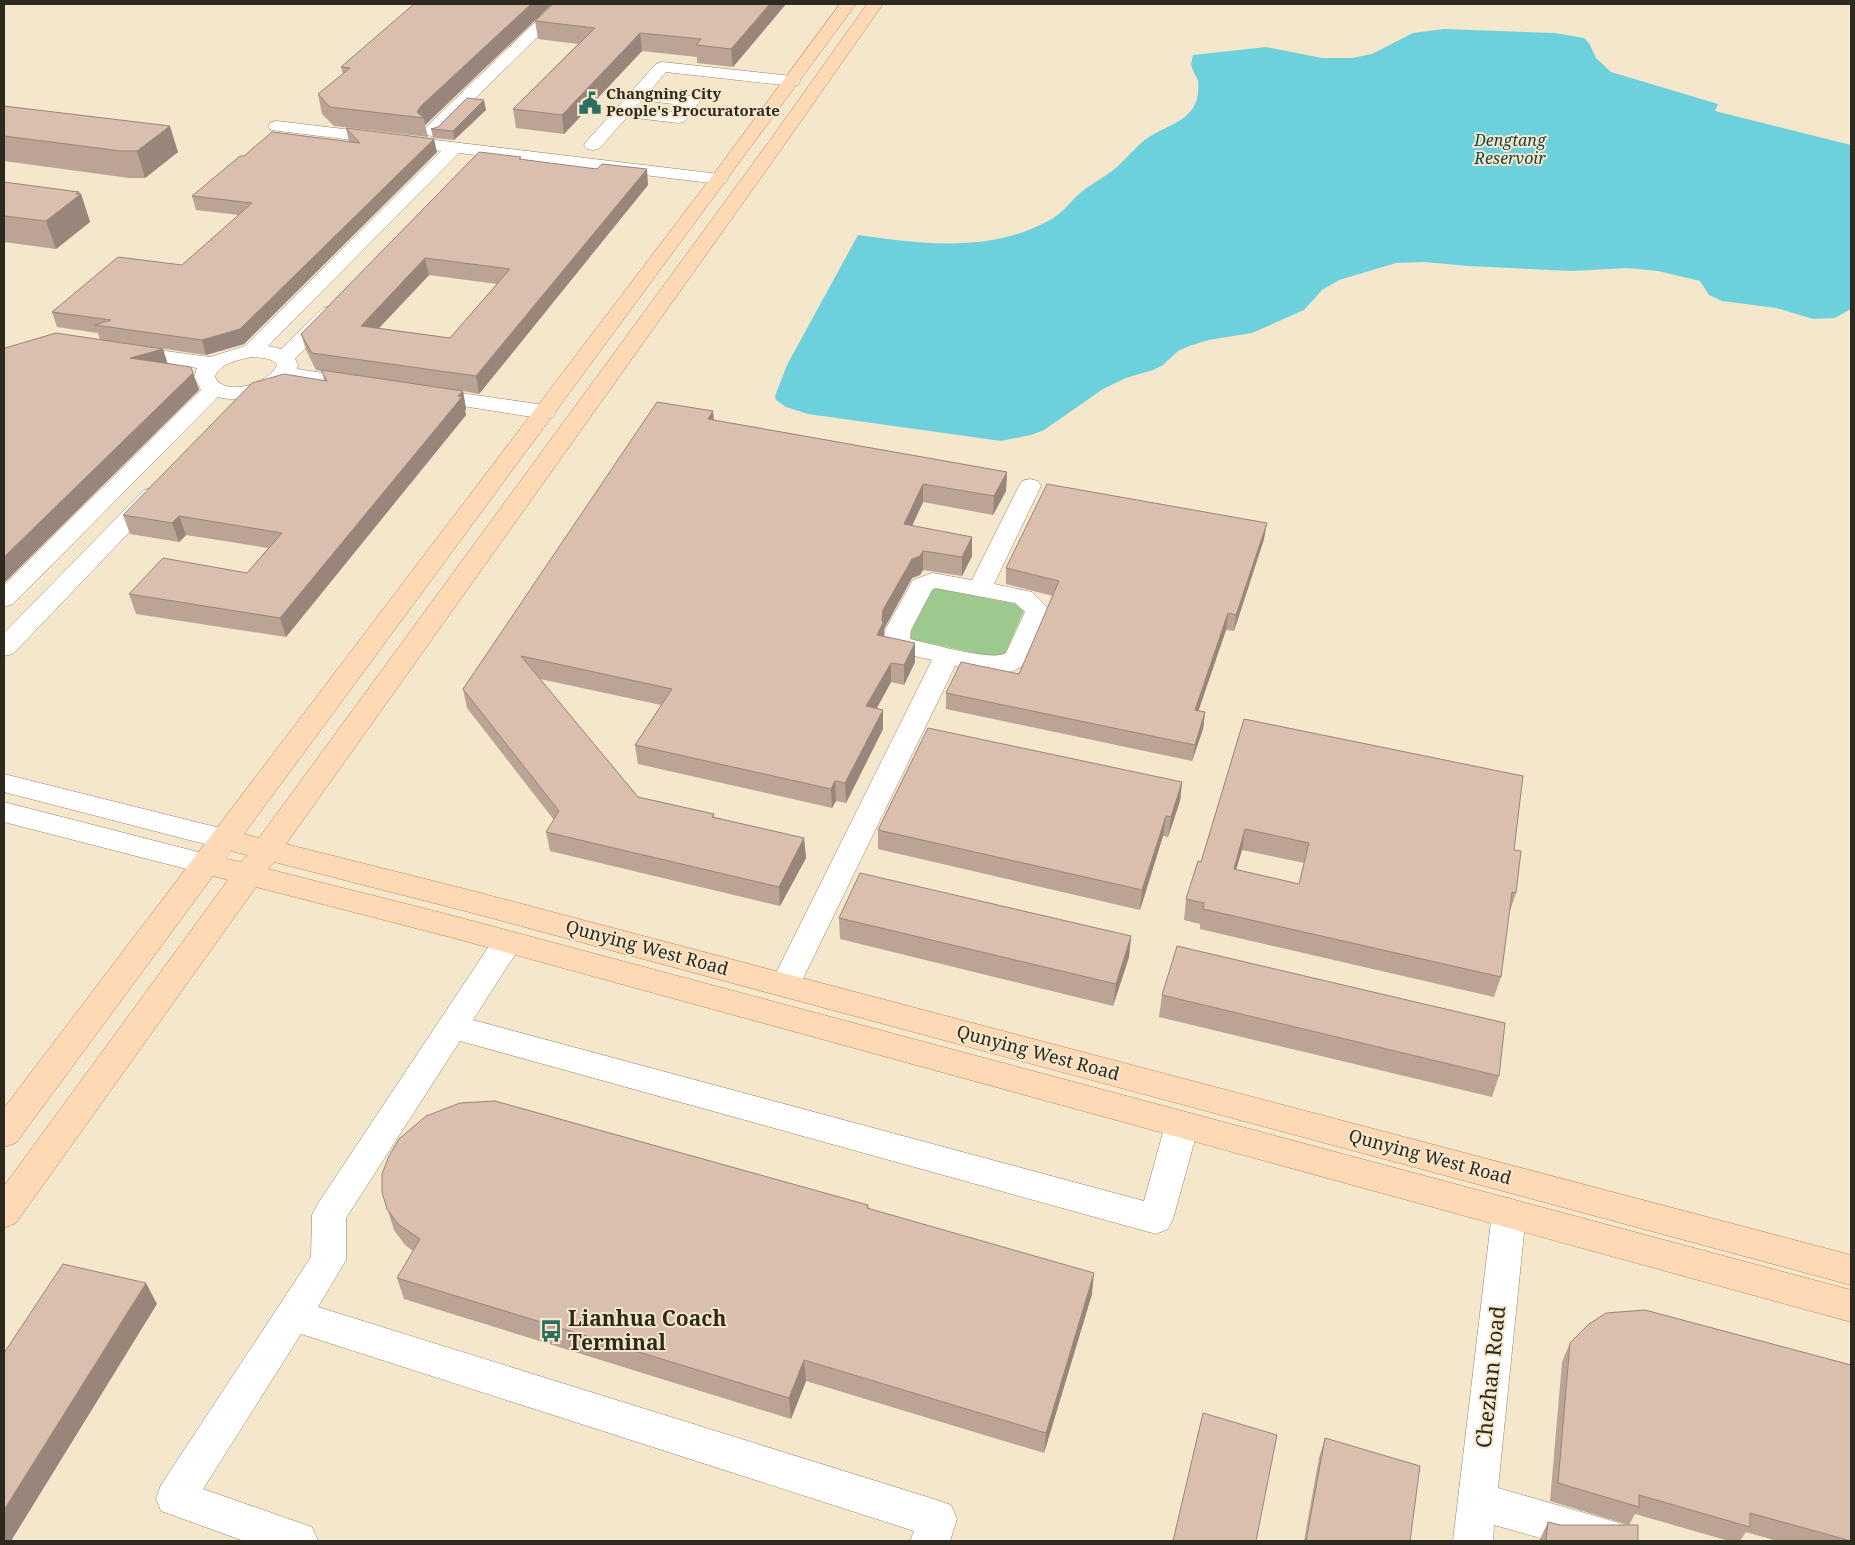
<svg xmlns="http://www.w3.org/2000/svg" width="1855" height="1545" font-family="'Noto Serif',serif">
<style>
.green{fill:#9dc88e}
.water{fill:#6cd1dd}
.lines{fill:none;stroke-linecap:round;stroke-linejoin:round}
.minor-casing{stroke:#92856c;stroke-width:1}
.major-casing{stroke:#b58a60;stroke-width:1}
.minor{fill:#fff;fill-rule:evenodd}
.major{fill:#fed9b5;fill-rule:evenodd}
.wall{fill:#bba396;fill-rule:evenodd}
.shaded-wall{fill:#99857a}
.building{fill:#dabeae;stroke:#99857a;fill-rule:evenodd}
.labels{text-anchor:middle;stroke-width:4;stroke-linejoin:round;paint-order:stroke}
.far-poi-label{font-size:15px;font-weight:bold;fill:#2e291e;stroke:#f5e7cb;text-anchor:start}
.far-water-label{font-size:16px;font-style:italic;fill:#154449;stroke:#f5e7cb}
.street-label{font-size:18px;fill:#2e291e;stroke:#f5e7cb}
.near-poi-label{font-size:21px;font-weight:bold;fill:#2e291e;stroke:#f5e7cb;text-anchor:start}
.near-street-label{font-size:21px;fill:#2e291e;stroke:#f5e7cb}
</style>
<rect width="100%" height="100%" fill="#f5e7cb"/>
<path class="green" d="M935,588L1016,604L1024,611L1005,654L1002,656H987L911,639V631L932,589Z"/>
<path class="water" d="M1444,29L1555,33L1584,38L1589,43L1596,58L1611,72L1718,104L1715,111L1851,145V309L1835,318L1813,319L1776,308L1722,301L1709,295L1700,281L1658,271L1628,268L1571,271L1468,266L1424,262L1396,263L1339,280L1322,290L1304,310L1252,333L1209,340L1189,346L1178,351L1163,365L1153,370L1126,378L1103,389L1044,430L1031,435L1001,441L808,414L786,407L776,400L775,396L787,365L858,235C920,244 990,253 1048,221C1061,215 1069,203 1079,194C1088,186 1098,181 1108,174C1120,166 1130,153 1141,143C1165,122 1202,124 1198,81C1197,76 1192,71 1191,64L1193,55L1266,47L1322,58H1352L1372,54L1413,33Z"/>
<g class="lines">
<defs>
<path id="minor" d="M554,4H571L438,135L432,136L426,135L423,131L426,127Z
M662,62L792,76L798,77L800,81L798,85L792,86L666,72L650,91L692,96L698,97L700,101L684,122L678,123L627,117L599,149L593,150L587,149L584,145L587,141L656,64ZM642,100L680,105L674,112L635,107Z
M277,121L719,174L725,175L728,179L725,183L719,184L459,153L268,346L281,349L323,308L330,306L337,308L340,312L337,316L295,359L298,365L297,369L369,380L372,385L369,390L361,391L289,381C271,397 241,403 218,397L13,604L4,607V585L201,390L194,377L197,368L121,356L118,352L121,348L128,346L210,357L245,346L441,151L271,130L268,126L271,122ZM252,357C261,358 272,357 277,365C270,383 225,398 215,377C218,364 240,359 252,357Z
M426,388L545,405L553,407L556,412L553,417L545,419L418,399L415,394L418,389Z
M1030,479L1038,481L1041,486L994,584L1032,592L1050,610L1030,658C1014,682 978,671 955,666L796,993L785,997L774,993L770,985L932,660L892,651L884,639L885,630L913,580L932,573L972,580L1019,486L1022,481ZM935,588L1015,603L1025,612L1006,653C993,662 928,643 910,639L911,630L932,590Z
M152,488L160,490L164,495L160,500L13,654L4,656V633L144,490Z
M4,774L224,829L234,832L238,839L234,846L224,849L4,792Z
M4,802L206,854L216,857L220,864L216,871L206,874L4,822Z
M508,931L519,934L523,942L473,1020L1144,1201L1165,1125L1170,1115L1182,1111L1194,1115L1199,1125L1173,1219L1168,1229L1156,1234L460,1041L346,1218V1260L318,1307L937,1500L951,1505L957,1519L950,1541H910L914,1531L301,1334L203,1489L312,1527L318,1541H244L161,1511L156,1498L161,1485L311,1257L312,1215L317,1205L497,934Z
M1509,1198L1521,1203L1526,1213L1498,1488L1616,1522L1630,1527L1636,1541H1551L1494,1525L1493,1541H1453L1492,1213L1497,1203Z"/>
<path id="major" d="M840,4H856L244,834L259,838L768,143L867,4H883L780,151L286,844L469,890L1851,1255V1285L469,912L274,862L268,869L450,915L1851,1290V1322L450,937L256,887L16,1223L4,1228V1186L228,880L213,876L16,1143L4,1147V1108L713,175ZM231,851L247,855L241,862L226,859Z"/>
</defs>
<use href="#minor" class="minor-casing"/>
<use href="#major" class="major-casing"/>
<use href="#minor" class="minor"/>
<use href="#major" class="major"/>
</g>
<path class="wall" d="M552,4L425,125L428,137L334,126L322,114L318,94L343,74L341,67Z
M553,4H786L733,67L697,63V57L642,51L564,134L516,128L513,109L578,44L538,39L535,21Z
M4,106L178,152L145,178H129L4,161Z
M486,110L454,140L433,138L431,129L438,127Z
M346,128L437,152L244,344L206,355L104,340L163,349L168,364L193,373L199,390L4,583V349L100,340L98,333L57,327L52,312L182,265L239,215L196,210L192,196L244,156L349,142Z
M521,157V160L648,185L479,394L463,391L466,409L465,411L466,415L286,637L136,614L129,594L247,573L268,548L186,535L179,542L130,534L123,515L324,380L322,371L316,370L306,350L301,334ZM429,275L497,284L450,338L379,328Z
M4,182L79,192L80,194H81L90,222L56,249L4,242Z
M713,411L714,420L1007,472L1006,491L993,515L923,502L912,526L972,537V556L962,576L923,570L920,575L912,578L884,629V636L915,643V662L904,685L891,682L877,708L883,710V729L846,803L836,801L832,808L638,764L635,745L661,705L540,679L638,797L714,814V817L804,838L806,858L780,906L550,851L546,832L554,820L467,708L463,689Z
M1264,539L1234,631L1226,630L1198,711L1205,712L1203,729L1192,761L946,709V693L1019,674L1053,596L1006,584V568Z
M1244,719L1514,850L1516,893L1509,914L1501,977L1494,997L1200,929V924L1184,920L1186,899L1201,862ZM1242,850L1304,863L1299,884L1236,870Z
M1182,782L1180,801L1168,837L1163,836L1140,910L878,849V830Z
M839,918L1131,936L1129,957L1113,1006L840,939Z
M1162,995L1499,1076L1492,1097L1159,1017Z
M382,1192L868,1205L869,1209L1092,1294L1044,1453L806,1381L791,1419L404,1299L397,1278L413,1251L405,1245L394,1230Z
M1570,1343L1851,1541H1777L1746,1532L1740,1541H1729L1635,1514L1629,1525L1550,1501L1562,1362Z
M1325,1438L1410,1541H1304L1319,1458Z
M1548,1522L1560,1525L1638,1541H1539Z"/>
<path class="shaded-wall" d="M531,4H552L425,125L424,118L417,112L421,106Z
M770,4H786L733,67L731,49Z
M640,33L642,51L564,134L562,115Z
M484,100L486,110L454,140L453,131Z
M170,126L178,152L145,178L137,151Z
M434,139L437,152L244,344L206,355L202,340Z
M647,169L648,185L479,394L476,376Z
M79,192L80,195L81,194L90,222L56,249L46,221Z
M425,258L429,275L365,343L361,326Z
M163,349L168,366L130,358Z
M193,373L199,390L4,583V557Z
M463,391L466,409L465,411L466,415L286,637L280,618Z
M713,411L714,429L708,419Z
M1007,472L1006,491L993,515L994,496Z
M923,484V502L904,543V524Z
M179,516L186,535L179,542L172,523Z
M1267,523L1264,539L1234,631L1236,615Z
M972,537V556L962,576V557Z
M923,551V570L920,575L912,578L884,629V642L877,635L882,620L883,610L912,559Z
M1228,613L1226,630L1193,727L1195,710Z
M915,643V662L904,685V665Z
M891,663V682L867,726L866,706Z
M883,710V729L846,803L845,783Z
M1205,712L1203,729L1192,761L1195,745Z
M835,781L836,801L832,808L831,789Z
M1182,782L1180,801L1168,837L1171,817Z
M1166,816L1163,836L1140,910L1142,890Z
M1245,829L1242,850L1230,889L1234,869Z
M804,838L806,858L780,906L779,887Z
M1131,936L1129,957L1113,1006L1116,984Z
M1094,1273L1092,1294L1044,1453L1046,1433Z
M146,1283L157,1304L11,1541H4V1510Z
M804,1360L806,1381L791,1419L789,1398Z"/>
<path class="building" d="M414,4H531L421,106L417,112L424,118L330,107L318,94L350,68L341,67Z
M553,4H770L731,49L696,45L701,39L640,33L562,115L513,109L595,28L535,21Z
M467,98L484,100L453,131L431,129L438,127Z
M4,106L170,126L137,151H121L4,136Z
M346,128L434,139L240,329L202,340L95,325L111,320L52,312L118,257L182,265L252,203L192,196L240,156H244L272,132L360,143Z
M479,152L521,157L519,159L597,169L602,164L647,169L476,376L312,353L301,334ZM425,258L510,269L450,338L361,326Z
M4,182L79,192L76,194H81L46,221L4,216Z
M56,333L163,349L130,358L191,367L193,373L4,557V349L5,348Z
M321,370L463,391L458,396L462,397L280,618L129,594L163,558L247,573L282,533L179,516L172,523L123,515L252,383L284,374L327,381Z
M657,402L713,411L708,419L1007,472L994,496L923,484L904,524L972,537L962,557L923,551L920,556L912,559L883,610L882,620L883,623L877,635L915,643L904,665L891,663L866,706L883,710L845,783L835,781L831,789L635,745L672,689L521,656L638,797L714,814L712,817L804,838L779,887L546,832L559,811L463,689Z
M1047,484L1267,523L1236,615L1228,613L1195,710L1205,712L1195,745L946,693L961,662L1019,674L1059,581L1006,568Z
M1244,719L1523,776L1514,850L1521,851L1516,893L1512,892L1501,977L1203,909L1204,903L1186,899L1198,861L1201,862ZM1245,829L1309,843L1299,884L1234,869Z
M928,728L1182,782L1171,817L1166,816L1142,890L878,830Z
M860,873L1131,936L1116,984L839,918Z
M1177,946L1505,1023L1499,1076L1162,995Z
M495,1101L868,1205L867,1208L1094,1273L1046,1433L804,1360L789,1398L397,1278L420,1239L398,1224L387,1209L382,1192V1174L389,1156L399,1139L426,1116L460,1103Z
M63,1264L146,1283L4,1510V1353Z
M1645,1310L1851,1365V1541L1750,1513V1527L1639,1495V1507L1558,1483L1570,1343L1589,1324L1606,1313Z
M1203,1413L1277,1435L1256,1541H1173Z
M1325,1438L1420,1466L1410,1541H1306Z
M1548,1522L1560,1525H1638V1541H1546Z"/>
<defs>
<symbol id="civic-bare" viewBox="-9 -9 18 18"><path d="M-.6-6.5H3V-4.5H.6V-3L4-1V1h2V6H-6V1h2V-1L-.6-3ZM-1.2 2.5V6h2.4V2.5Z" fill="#2d6f5f" stroke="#f5e7cb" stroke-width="2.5" paint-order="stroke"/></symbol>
<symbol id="bus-bare" viewBox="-9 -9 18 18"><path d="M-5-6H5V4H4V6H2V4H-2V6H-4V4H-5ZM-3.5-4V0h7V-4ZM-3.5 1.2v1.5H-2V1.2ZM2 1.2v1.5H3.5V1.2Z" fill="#2d6f5f" stroke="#f5e7cb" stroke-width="2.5" paint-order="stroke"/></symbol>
</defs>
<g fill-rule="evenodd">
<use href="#civic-bare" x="574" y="87" width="32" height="32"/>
<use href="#bus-bare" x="535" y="1315" width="32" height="32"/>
</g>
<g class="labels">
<g class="far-poi-label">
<text x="606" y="99">Changning City<tspan x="606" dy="17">People's Procuratorate</tspan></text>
</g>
<g class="far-water-label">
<text x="1510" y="146">Dengtang<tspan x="1510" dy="18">Reservoir</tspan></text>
</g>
<g class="street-label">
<text transform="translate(647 948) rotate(15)" y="6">Qunying West Road</text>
<text transform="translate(1038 1053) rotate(15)" y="6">Qunying West Road</text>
<text transform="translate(1430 1157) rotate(15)" y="6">Qunying West Road</text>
</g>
<g class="near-poi-label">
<text x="568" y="1326">Lianhua Coach<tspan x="568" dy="24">Terminal</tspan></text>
</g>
<g class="near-street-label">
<text transform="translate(1491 1377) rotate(-84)" y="7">Chezhan Road</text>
</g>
</g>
<rect width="1855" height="1545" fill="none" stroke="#2e291e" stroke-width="10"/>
</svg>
